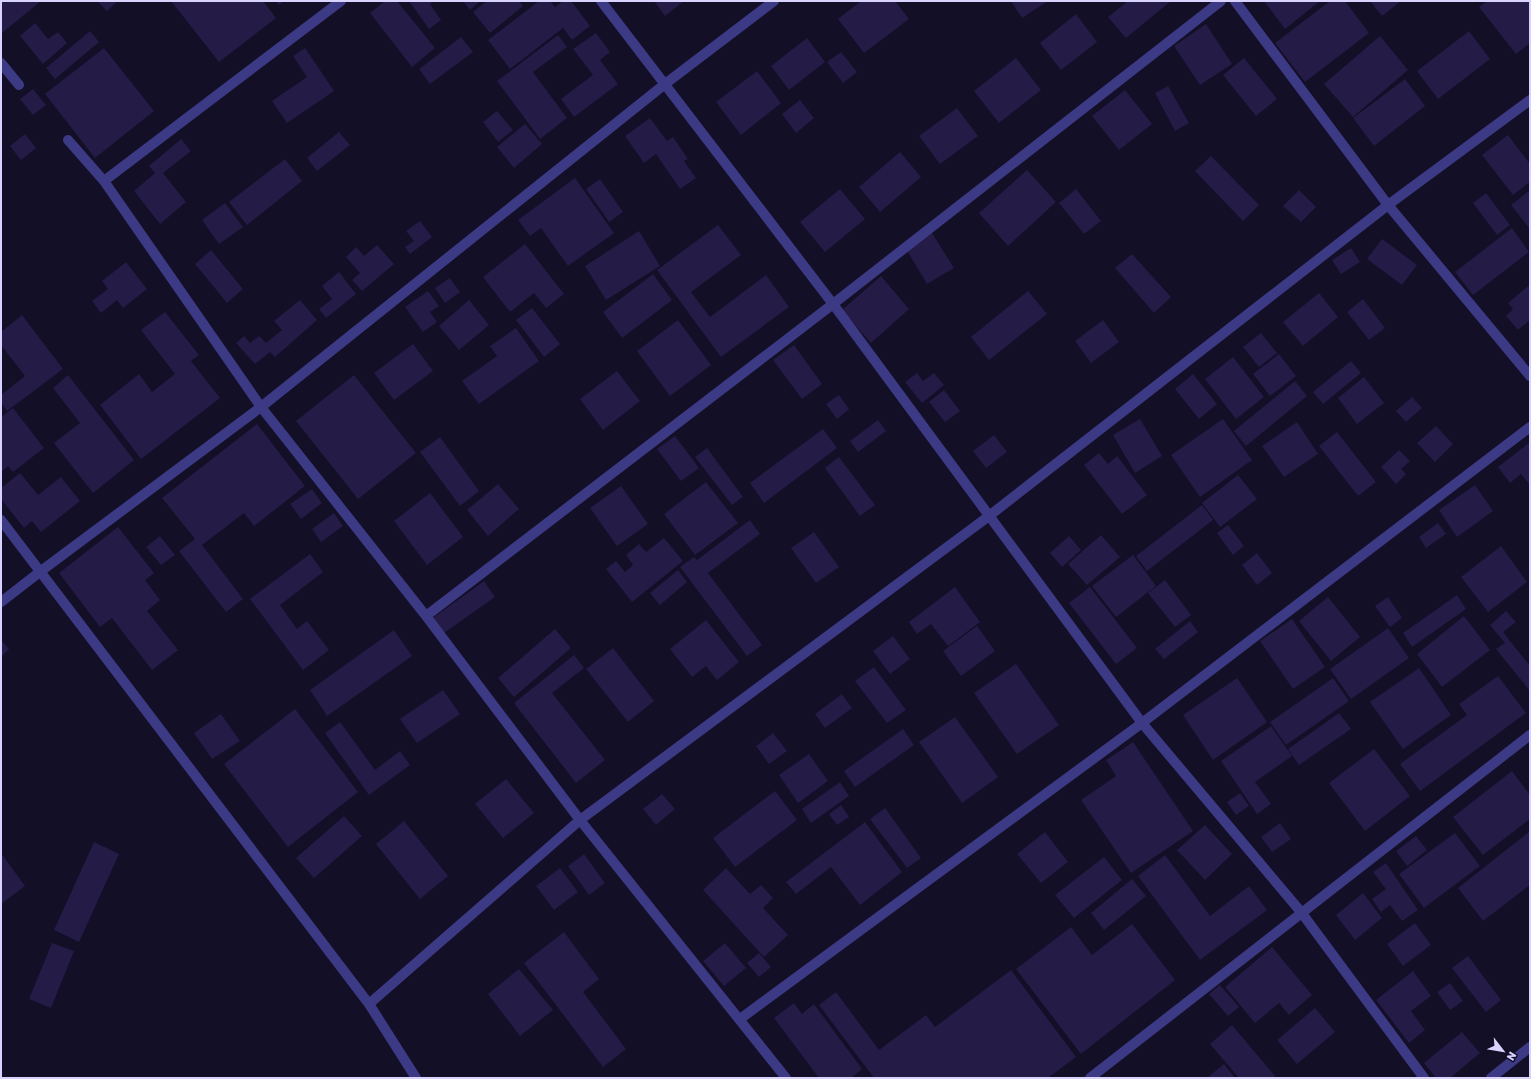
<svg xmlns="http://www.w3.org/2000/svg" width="1531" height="1079" font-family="Rubik,sans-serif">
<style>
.building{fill:#241b47}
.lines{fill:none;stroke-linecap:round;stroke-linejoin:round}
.street{stroke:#3d3a85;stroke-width:10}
</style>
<rect width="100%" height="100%" fill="#130f26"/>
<path class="building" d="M1,1H41L2,33L1,32Z
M97,1H118L107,11Z
M171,1H263L276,18L219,62Z
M276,1H284L279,5Z
M385,1H397L435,48L412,67L370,13Z
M409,1H434L430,4L441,20L429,29Z
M463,1H480L470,10Z
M487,1H519L523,6L490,33L473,12Z
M539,1H550L555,7L563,1H571L590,26L572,40L563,28L510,69L488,40Z
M654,1H684L665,16Z
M861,1H895L909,19L864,53L838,19Z
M1011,1H1048L1022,18Z
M1128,1H1171L1126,38L1108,17Z
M1264,1H1320L1285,29Z
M1330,1H1345L1369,33L1305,82L1275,43Z
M1372,1H1401L1382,16L1371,2Z
M1487,1H1530V43L1516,54L1479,7Z
M1076,14L1097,42L1061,70L1040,43Z
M35,23L48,39L58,32L67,43L43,64L20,36Z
M1206,24L1232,64L1200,85L1174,46Z
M90,31L99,42L55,79L46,68Z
M1469,31L1490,59L1438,99L1417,71Z
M596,33L610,52L600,60L618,84L574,117L561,99L593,75L573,49Z
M558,35L567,47L533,72L567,118L540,139L497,81Z
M1380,36L1408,70L1353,117L1324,84Z
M461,37L473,52L430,84L419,69Z
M807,38L825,62L789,90L771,66Z
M104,48L154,111L95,158L45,94Z
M305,48L334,91L287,123L272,101L307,77L293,56Z
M841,52L857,72L843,83L827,62Z
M1016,58L1041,90L999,123L974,91Z
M1244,58L1277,99L1256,116L1223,75Z
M757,71L781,103L741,135L716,102Z
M1405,79L1425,106L1374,146L1353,118Z
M1168,86L1189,123L1175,131L1155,93Z
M33,89L46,105L33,115L20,99Z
M1125,90L1152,124L1119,150L1092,116Z
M800,100L814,118L796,133L782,114Z
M957,108L978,136L940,164L919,136Z
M497,111L513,130L498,142L483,122Z
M650,118L667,141L673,137L688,159L684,161L696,178L680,189L656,154L644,163L625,136Z
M525,124L542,144L514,168L497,147Z
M339,132L350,145L317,171L307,158Z
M25,134L36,148L21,160L10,146Z
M1508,135L1530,164V182L1513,195L1482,155Z
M181,139L191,151L163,173L186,202L160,224L134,191L155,173L149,166Z
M900,152L921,177L880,212L859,187Z
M1211,156L1259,205L1243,221L1195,171Z
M285,159L302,181L247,225L229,202Z
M1027,170L1056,202L1008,246L979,213Z
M575,178L614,233L568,266L541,228L530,236L518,220Z
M600,179L623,212L609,222L586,189Z
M840,189L865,219L825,252L800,222Z
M1076,189L1101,221L1084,234L1059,203Z
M1299,190L1316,207L1301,222L1283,206Z
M1530,190V229L1511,205Z
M1486,193L1510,225L1497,235L1473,203Z
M225,203L243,227L219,244L202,220Z
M420,221L432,237L410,254L405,247L414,241L406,231Z
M718,225L741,255L691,292L710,317L766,275L789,307L721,357L657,270Z
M1512,228L1529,252L1473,295L1455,272Z
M639,231L660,266L606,300L585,266Z
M932,233L954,268L927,284L906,249Z
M1382,239L1417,265L1402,285L1367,259Z
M525,244L564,294L546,308L534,293L510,312L483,277Z
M377,245L394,264L362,291L352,280L360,273L346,257L356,247L364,256Z
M1351,248L1360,262L1341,274L1332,260Z
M211,250L243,289L227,303L195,264Z
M1132,254L1171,297L1154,313L1115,268Z
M126,262L147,289L123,308L117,300L101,313L92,301L108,289L102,281Z
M339,272L356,294L326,318L319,309L332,299L322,286Z
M653,274L672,300L622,338L603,312Z
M881,276L909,309L871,343L842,310Z
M450,278L460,292L445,303L435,288Z
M1528,286L1530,289V320L1518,330L1506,316L1513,309L1508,303Z
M428,291L439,306L430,312L437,322L423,332L405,307Z
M1028,291L1047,314L989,360L971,337Z
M1319,293L1338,317L1303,346L1283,322Z
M1363,299L1385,328L1369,340L1347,312Z
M300,300L317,320L275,357L270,352L255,364L236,343L244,336L250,343L259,336L266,343L282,330L274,321Z
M469,300L489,325L459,350L439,326Z
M532,308L560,344L544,357L516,320Z
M165,312L199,355L191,361L220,398L141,459L100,405L139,374L152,392L175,374L141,330Z
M22,315L63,369L7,411L1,403V395L25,376L1,345V332Z
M678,320L711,365L670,396L637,351Z
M1103,320L1119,342L1091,363L1075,341Z
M516,328L539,361L479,404L462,381L497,356L490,346Z
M1261,333L1277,353L1259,367L1243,347Z
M413,344L433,371L394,400L374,373Z
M794,345L822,384L802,399L773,360Z
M1279,354L1296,376L1270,396L1253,374Z
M1233,357L1264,397L1236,419L1205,379Z
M1351,361L1361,373L1323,404L1313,392Z
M617,371L640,401L603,430L580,399Z
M917,373L923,381L934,373L944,385L922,403L905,382Z
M1193,374L1217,404L1199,419L1175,389Z
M68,375L134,460L93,493L54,443L80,423L53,388Z
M354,375L416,453L358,499L296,421Z
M1364,377L1384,403L1357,424L1338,398Z
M1295,381L1307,396L1246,446L1234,431Z
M944,390L960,411L945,422L929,402Z
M839,395L849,409L837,419L826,404Z
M1412,397L1422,408L1406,422L1396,411Z
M13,408L44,448L13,472L8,466L1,472V417Z
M1140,419L1162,456L1135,473L1113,435Z
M1223,419L1252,460L1200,497L1171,455Z
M878,420L886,431L858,452L850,441Z
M1297,422L1318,454L1284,477L1262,446Z
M257,424L305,486L254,526L244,513L202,545L243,599L226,612L179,551L195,539L162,498Z
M1436,426L1453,444L1435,462L1417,443Z
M823,429L837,448L764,503L750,483Z
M1337,432L1376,482L1358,496L1319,446Z
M994,435L1007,452L986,468L973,451Z
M675,436L699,468L681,481L657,449Z
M440,437L479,491L460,506L420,452Z
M1530,442V485L1521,474L1510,483L1498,467Z
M707,448L743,497L732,505L695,457Z
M1399,450L1410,461L1401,469L1406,474L1396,484L1381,467Z
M1099,453L1108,464L1117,456L1147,495L1122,514L1084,465Z
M839,457L875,505L860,516L825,468Z
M20,473L38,495L61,477L80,501L41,532L32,521L24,528L1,499V488Z
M1238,475L1257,499L1220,527L1202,503Z
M706,482L738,523L695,555L664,514Z
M498,484L519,509L488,536L467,510Z
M1475,485L1493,511L1457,537L1439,510Z
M621,486L648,524L617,546L590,508Z
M312,489L322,503L301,519L290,504Z
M430,493L463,537L427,565L394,521Z
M1202,505L1213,520L1147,571L1136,556Z
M334,513L343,526L321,542L312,529Z
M750,520L760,534L708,573L762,645L747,656L680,567L694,557L697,560Z
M1438,523L1446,534L1426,548L1419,537Z
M1228,525L1244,546L1233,555L1217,533Z
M118,527L154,573L145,580L160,600L147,611L178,650L152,670L112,618L100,627L59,573Z
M814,532L839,567L816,583L791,548Z
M1101,535L1120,557L1087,585L1068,564Z
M160,536L175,555L161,565L146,547Z
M1069,536L1081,550L1062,567L1050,553Z
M664,538L683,561L632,602L606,569L616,561L625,572L633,565L626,555L639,544L646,552Z
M1501,546L1527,582L1488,612L1461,577Z
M1257,553L1272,573L1257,585L1242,565Z
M310,554L323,572L280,605L297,629L307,621L329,650L303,670L250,599Z
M1133,555L1156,586L1116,617L1092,586Z
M678,570L687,582L660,605L650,593Z
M1165,580L1191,615L1175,627L1148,593Z
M484,581L495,597L441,635L430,620Z
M955,587L980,622L948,646L931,624L917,634L909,622Z
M1090,587L1137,648L1116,664L1069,603Z
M1457,595L1466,609L1412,647L1403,633Z
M1328,597L1360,637L1331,661L1299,621Z
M1388,597L1402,618L1390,627L1375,606Z
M1506,611L1516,622L1503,632L1530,666V691L1496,649L1505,643L1490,625Z
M1464,616L1490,650L1442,687L1417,654Z
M1292,619L1325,667L1293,689L1260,641Z
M706,620L739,662L717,680L706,666L692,677L670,649Z
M1190,621L1198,632L1164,659L1155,649Z
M977,626L995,651L961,676L943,651Z
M1388,628L1409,658L1351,699L1330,669Z
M555,629L571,648L514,697L498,678Z
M394,630L412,656L327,716L310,690Z
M893,636L910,659L890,674L873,651Z
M1,640L9,649L1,657Z
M613,648L654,701L628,722L586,669Z
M574,655L584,668L552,693L605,760L576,783L514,703Z
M1016,664L1059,725L1017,754L974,693Z
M874,667L906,710L887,723L855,681Z
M1419,668L1451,715L1403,749L1370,702Z
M1498,676L1526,713L1420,791L1400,764L1467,715L1459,704Z
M1237,678L1267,722L1213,760L1183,715Z
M1333,678L1349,701L1286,745L1270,722Z
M443,690L460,714L417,743L400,719Z
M842,694L852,708L825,728L815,714Z
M295,709L358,792L288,847L224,764Z
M1339,713L1351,729L1299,765L1288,749Z
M221,714L240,741L212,759L194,733Z
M955,717L998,777L962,803L919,742Z
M340,722L375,770L400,751L410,765L369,795L325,733Z
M1271,726L1292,756L1255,782L1271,804L1257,814L1221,761Z
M903,729L914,745L855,787L844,771Z
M773,733L787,751L769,764L756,746Z
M1133,742L1193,831L1131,873L1081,800L1116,776L1106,760Z
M1374,749L1410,796L1365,831L1329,783Z
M809,754L828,781L798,803L779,775Z
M1512,771L1530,795V819L1483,855L1453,817Z
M506,779L534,813L503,838L475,804Z
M840,782L849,796L811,823L802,809Z
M775,791L797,820L735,867L713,838Z
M1240,793L1249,806L1236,815L1227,802Z
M662,794L675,809L656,825L643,809Z
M841,805L849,817L837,825L829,814Z
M885,808L921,858L907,868L870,819Z
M344,816L362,836L314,878L296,858Z
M404,821L448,876L420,899L376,844Z
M865,822L902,872L860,905L831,867L796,894L786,882Z
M1280,823L1291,839L1272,852L1261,837Z
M1205,825L1232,854L1205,880L1177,850Z
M1530,831V885L1483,921L1458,888Z
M1045,832L1068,862L1041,883L1017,854Z
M1455,833L1480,866L1424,908L1399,874Z
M1416,836L1427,850L1407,866L1396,851Z
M94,842L119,854L79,942L54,930Z
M1,853L25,886L1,904Z
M584,854L605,883L589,895L568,866Z
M1165,855L1210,916L1249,886L1267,910L1200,960L1138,876Z
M1104,857L1122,880L1074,918L1055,895Z
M1386,863L1418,910L1402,921L1390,905L1381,912L1372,899L1386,889L1373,872Z
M560,868L578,892L554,910L536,886Z
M726,868L750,894L761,885L773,898L763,908L788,935L764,957L703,890Z
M1132,879L1146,896L1104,930L1091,913Z
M1363,893L1382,918L1355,940L1336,915Z
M1415,923L1431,945L1403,966L1387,944Z
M1132,924L1175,980L1081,1054L1016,969L1071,927L1092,955Z
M564,932L599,979L583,992L626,1049L603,1067L524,963Z
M52,943L74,951L51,1008L29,999Z
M725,943L746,968L724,986L703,961Z
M1272,947L1312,995L1289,1015L1279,1003L1255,1023L1225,987Z
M759,953L771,967L759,977L747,963Z
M1468,956L1501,1000L1486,1012L1452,968Z
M519,969L553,1010L520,1036L488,994Z
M1011,970L1076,1057L1048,1078H874L819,1005L836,992L879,1050L926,1015L935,1027Z
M1413,971L1431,996L1411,1011L1425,1030L1409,1043L1376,1000Z
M1450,983L1463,1001L1450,1010L1437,992Z
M1220,985L1239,1007L1228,1016L1209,994Z
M794,1003L802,1014L814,1004L862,1069L851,1078H819L774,1018Z
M1315,1008L1335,1032L1297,1064L1277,1040Z
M1232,1025L1275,1076L1272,1078H1239L1210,1044Z
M1462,1032L1480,1053L1450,1078H1436L1424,1063Z
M1224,1064L1235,1078H1207Z"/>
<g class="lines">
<path class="street" d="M601,1L833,304L1142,723L1301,912L1424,1078
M1235,1L1388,205L1530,376
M1,63L19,85
M68,140L104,181L261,407L426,616L580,820L786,1078
M104,181L341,1
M1,520L369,1004L416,1078
M1,602L41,571L261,407L665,84L774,1
M426,616L833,304L1221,1
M369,1004L580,820L989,516L1388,205L1530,100
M740,1019L1142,723L1530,427
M1090,1078L1530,735
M1491,1078L1530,1047"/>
</g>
<rect width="1531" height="1079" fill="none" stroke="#d9d4ff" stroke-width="4"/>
<g transform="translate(1503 1051) rotate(121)" stroke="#130f26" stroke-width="3" paint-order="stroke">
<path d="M0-3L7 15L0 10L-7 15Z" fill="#d9d4ff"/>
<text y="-6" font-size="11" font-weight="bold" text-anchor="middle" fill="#d9d4ff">N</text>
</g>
</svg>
